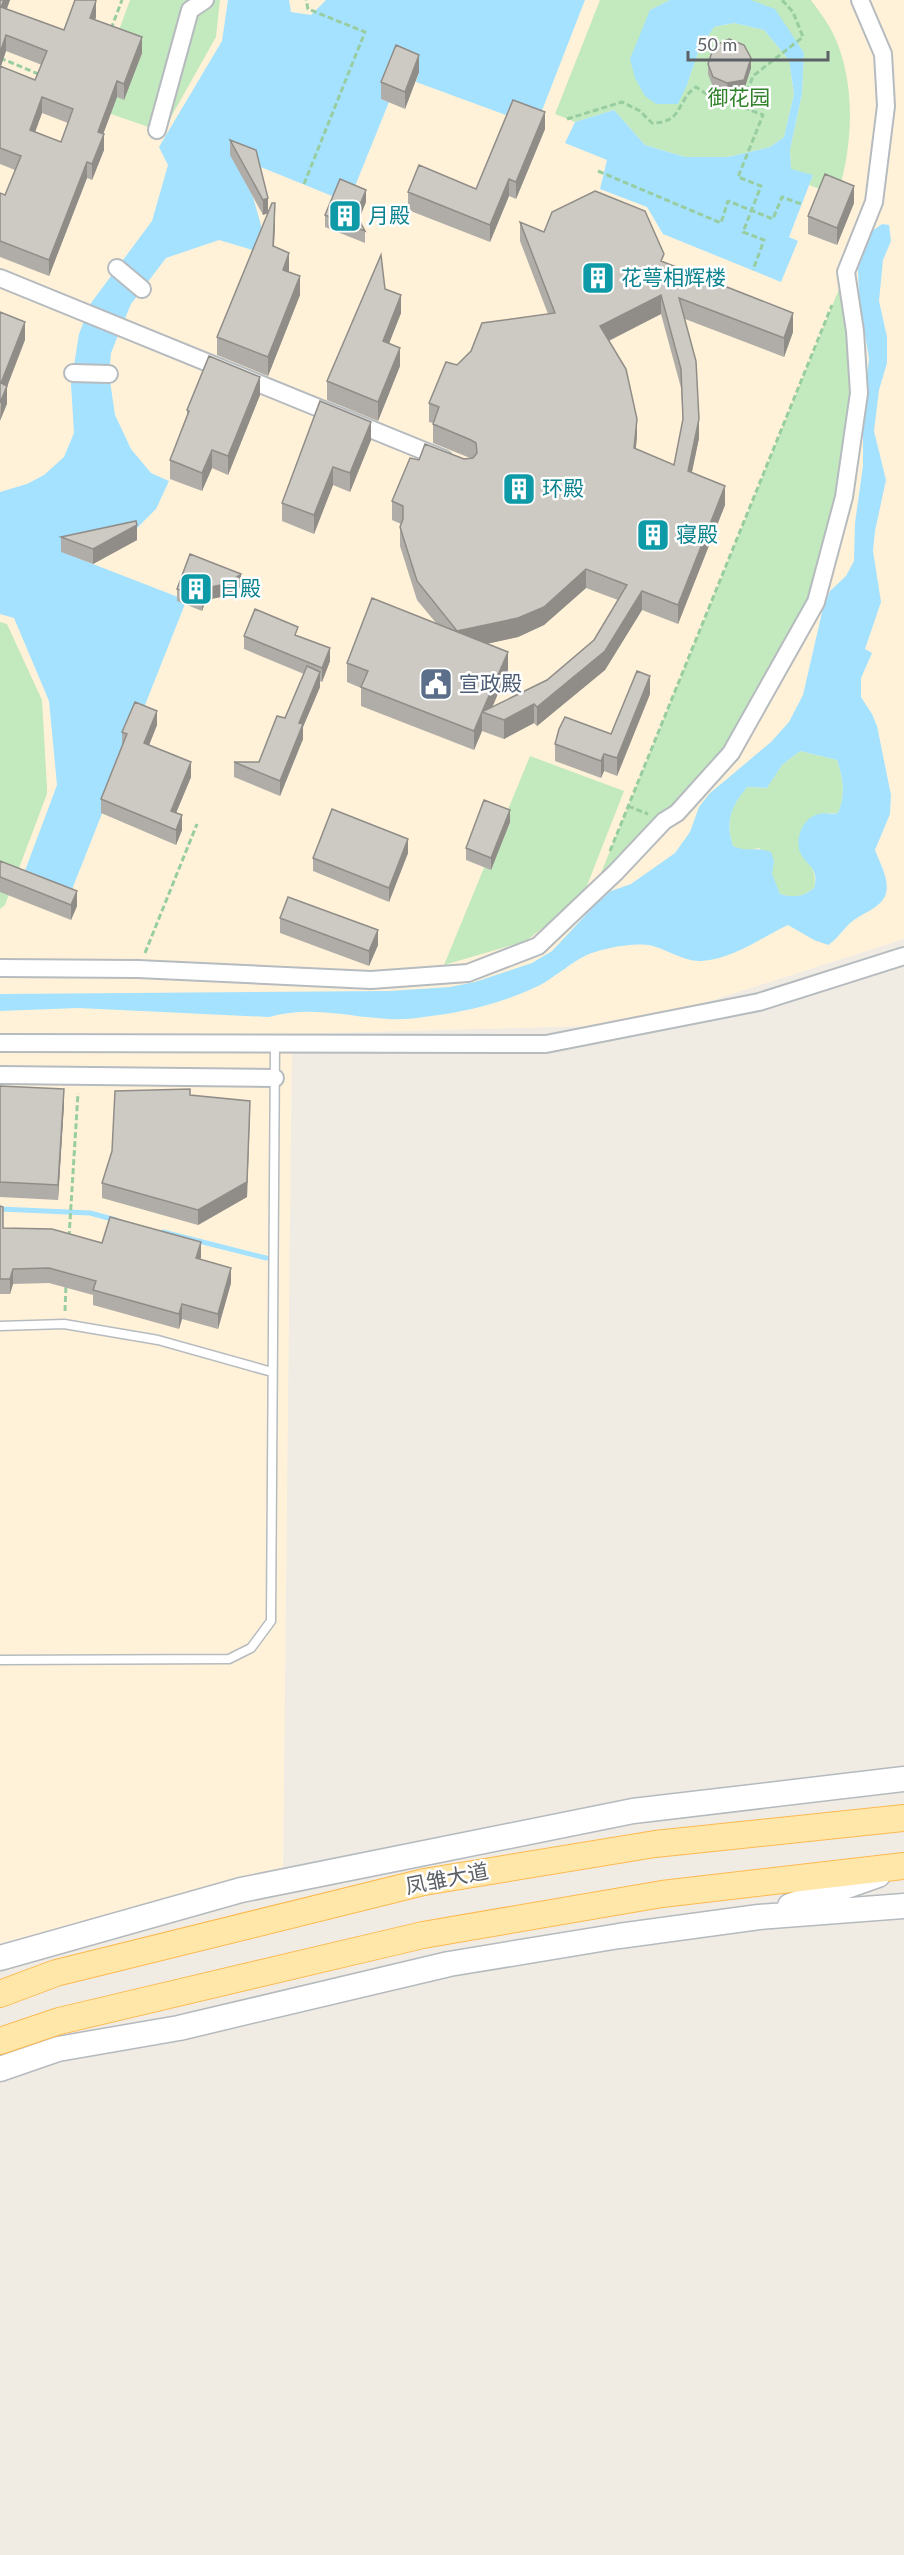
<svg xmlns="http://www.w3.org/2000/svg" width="904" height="2555" font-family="Lato,'Noto Sans SC',sans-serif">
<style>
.commercial{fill:#fff2d9}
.green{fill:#c3e9be}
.water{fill:#a4e2ff;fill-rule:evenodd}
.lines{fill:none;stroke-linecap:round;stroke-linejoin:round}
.stream{stroke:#a4e2ff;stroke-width:5}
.lane-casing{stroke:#b6bbbf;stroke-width:11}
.street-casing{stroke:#b6bbbf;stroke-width:20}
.secondary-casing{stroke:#b5babf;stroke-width:27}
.primary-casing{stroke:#fdb950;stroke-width:28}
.path{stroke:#98cda1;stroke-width:3;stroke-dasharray:6 3;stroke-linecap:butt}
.lane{stroke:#fff;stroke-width:8}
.street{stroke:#fff;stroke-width:16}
.secondary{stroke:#fff;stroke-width:24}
.primary{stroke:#ffe7a9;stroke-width:26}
.wall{fill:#b0ada8;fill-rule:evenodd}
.shaded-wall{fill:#908d88}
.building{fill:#cdc9c3;stroke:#908d88;stroke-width:1.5;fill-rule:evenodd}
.labels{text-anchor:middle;stroke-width:5;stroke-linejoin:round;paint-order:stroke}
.park-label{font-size:21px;fill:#33832d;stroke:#fff}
.culture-label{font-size:21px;fill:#0d838f;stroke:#fff;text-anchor:start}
.service-label{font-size:21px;fill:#4e5e75;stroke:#fff;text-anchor:start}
.street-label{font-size:21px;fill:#5c6166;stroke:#fff}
</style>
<rect width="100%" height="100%" fill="#f0ece4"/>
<path class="commercial" d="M0,0H904V939L635,1025L292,1034L283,1873L0,1943Z"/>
<path class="green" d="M130,0H220L216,37L166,126L157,130L91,107Z
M600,0H670L650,10L687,85L699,50L714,27L734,23L764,30L789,60L794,94L784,137L770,147L728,157H685L645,145L614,110L575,122L555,114Z
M751,0H811C817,9 824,17 829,26C857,74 854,146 837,196L809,185L813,175L791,170L790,150L802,94L804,53Z
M846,272L859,393L816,602L731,753L592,895Z
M0,622L7,624L42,700L47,787V794L5,905L0,909Z
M800,751L837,760C843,778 846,796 838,813L819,814L802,856C812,866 817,873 814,888C803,897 794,898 780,894L771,874L774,861L759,848L743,851L733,846C725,821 731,806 747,787L767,788L782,765Z
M530,756L624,791L583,896L526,941L444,965Z"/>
<path class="water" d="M228,0H289L291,12L311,15L326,0H585L536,126L416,82L419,72L381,99L389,102L351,196L337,198L231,155L253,197L261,225L263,253L219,240L166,258L131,304L121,328L111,353L109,374L115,415L131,449L151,473L169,481L156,509L136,529L62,552L178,597L185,604L67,902L20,884L57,785L49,701L14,618L0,614V492L27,484L44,475L64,457L74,433L71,384L79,334L91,303L152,221L168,165L159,147L222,41Z
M670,0H751L775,9L804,53L802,94L790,150L791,169L813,175L789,237L798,241L781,282L663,234L647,207L600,189L607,160L565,143L575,122L614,110L645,145L685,157H728L770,147L784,137L794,94L789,60L764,30L734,23L714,27L699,50L687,85L678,104H656L645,96L635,78L630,59L650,10Z
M882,224L889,225L891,241L883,260L879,301L887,337V363L879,390L874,431L886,480L875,531L873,551L881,602L865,649L872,653L861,678V697L872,714L877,726L891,795L890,814L875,850C880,864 895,888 881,902C875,909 862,914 854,920C844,927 839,938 828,945L814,940L788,925C758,939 734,959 701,961C685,962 668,950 653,946C635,942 612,947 595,952C574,958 556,978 536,987C505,1002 466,1012 431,1016C418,1018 403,1020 390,1019C347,1017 312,1005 269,1017L78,1008L0,1011V994L389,991L450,987L475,982L532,963L552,951L596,904L611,891L631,884L675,853L690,832L699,807L709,794L771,742L789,722L803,695L823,608L830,591L846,576L854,561L855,523L863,466V408L869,359L859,297L858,270L865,241L872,231ZM800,751L837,760C843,778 846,795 838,813C831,815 825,812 819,814C802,817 793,842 802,856C806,863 813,866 815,875C816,879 815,884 814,888C803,897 794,898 780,894L772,874L774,861L771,852C756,846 747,853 733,846C725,821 731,807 747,787L767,788L782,765Z"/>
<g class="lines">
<path class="stream" d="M0,1209L90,1213L116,1220
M163,1232L266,1258"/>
<defs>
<path id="lane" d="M0,1326L64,1324L158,1340L272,1372
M0,1660L229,1659L251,1648L271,1621L275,1044"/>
<path id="street" d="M157,130L190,10L205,0
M117,268L142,289
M0,278L444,459
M73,373L109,374
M0,968L138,969L371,980L468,973L538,946L616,872L664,821L677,813L731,753L816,602L844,497L859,393L855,331L846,272L874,202L886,106L883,54L860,0
M0,1043L546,1044L759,1002L904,956
M0,1075L275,1078"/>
<path id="secondary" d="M790,1906L878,1875
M0,1958L241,1890L633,1811L904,1779
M0,2069L58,2049L179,2028L449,1964L619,1936L759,1917L904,1906"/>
<path id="primary" d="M0,1994L56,1973L424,1882L655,1844L904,1818
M0,2041L59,2021L423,1935L662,1894L904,1866"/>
</defs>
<use href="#lane" class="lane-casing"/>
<use href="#street" class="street-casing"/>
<use href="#secondary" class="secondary-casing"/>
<use href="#primary" class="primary-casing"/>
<path class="path" d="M111,29L122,0
M0,58L41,75
M735,104L763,115L738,177L761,186L743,232L764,240L753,270
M567,119L622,102L640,111L652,123C684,123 676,100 696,87C711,97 725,107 744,100L753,76L803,37L793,12L782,0
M598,171L721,223L728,201L773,219L782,197L801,204
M304,184L365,32L308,9L306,0
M628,806L648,814
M610,851L832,305
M145,953L197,824
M69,1237L78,1093
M65,1311L66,1285"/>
<use href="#lane" class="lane"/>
<use href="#street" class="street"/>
<use href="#secondary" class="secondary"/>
<use href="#primary" class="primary"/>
</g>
<path class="wall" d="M0,0H10L7,9L64,30L96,17L95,20L142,53L124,100L117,97L103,134L104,150L92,180L87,178L49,276L0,257V193L5,195L15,170L0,164ZM6,51L42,65L35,80L1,66ZM42,113L68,123L61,142L35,132Z
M708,64L751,68L744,90L727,94L713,87L708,74Z
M419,72L405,109L381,99V82Z
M545,129L516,199L509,196L490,242L408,210V192L476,189Z
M230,140L256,150L268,212L275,222L274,247L289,271V272L300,295L268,376L217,355V337L268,213L263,215L230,155Z
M366,202L359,219L365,231V243L325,227V215Z
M854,203L837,245L808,234V216Z
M520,222L544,232L664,263L793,332L784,357L685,319L699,438L692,472L725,505L678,624L642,610L605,670L537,726L534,723L504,739L482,731L474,750L361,706V688L347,682V663L436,623L417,600L400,546V527L401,524L392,520V501L419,460L470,458L433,443V423L429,422V403L457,365L471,351L548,314L520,241ZM661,314L681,388L683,422L674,465L635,449L637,437L609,341ZM586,588L618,600L594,640L547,680L492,707L508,670L487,644L518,637L544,625Z
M385,289L401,313L389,343L400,366L378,421L327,400V381Z
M260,395L228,475L212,468L202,491L170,479V460L187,416V410Z
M371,440L350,492L333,485L314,534L282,521V503Z
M61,537L137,540L93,564L61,552Z
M241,587L226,596L206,600L202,611L177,601V589Z
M244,636H298L330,661L322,682L320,681V687L303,727V739L280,796L234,777V762H259L285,718L304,674L244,649Z
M650,694L617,776L604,771L601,778L555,761V744L611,734Z
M157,725L149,745L191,777L176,813L182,830L176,845L101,813V799L122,745V732Z
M510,822L491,870L466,860V848Z
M408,853L389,902L313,871V858Z
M0,861L77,906L71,920L0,892Z
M280,918L378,945L369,966L280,933Z
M0,1086L64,1104L58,1200L0,1197Z
M190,1095L250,1116L247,1197L198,1225L102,1198V1183Z
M0,1206L3,1228L201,1257L200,1259L231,1283L218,1329L182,1319L179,1329L93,1305V1295L49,1283L13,1284L10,1294H0Z"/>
<path class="shaded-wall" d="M4,0H10L1,23V7Z
M96,1V17L90,34V18Z
M6,35V51L0,69V53Z
M142,37V53L124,100V84Z
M419,55V72L405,109V92Z
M751,58V68L744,90L727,94V83Z
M117,81V97L98,148V132Z
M42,97V113L30,146V130Z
M545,112V129L516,199V182Z
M104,134V150L92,180V164Z
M87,162V178L49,276V260Z
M509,179V196L490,242V225Z
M854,186V203L837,245V228Z
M366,190V202L356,226V214Z
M268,198V213L263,215V200Z
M275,203V222L273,265V246Z
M289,253V271L283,288V270Z
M300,276V295L268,376V357Z
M401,295V313L383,359V341Z
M661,295V314L600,345V326Z
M793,313V332L784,357V338Z
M25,322V340L7,387V404L0,421L1,383Z
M400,348V366L378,421V402Z
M260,377V395L228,475V456Z
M637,419V437L634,467V448Z
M699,419V438L688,490V471Z
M371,422V440L350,492V473Z
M212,450V468L202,491V473Z
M333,467V485L314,534V515Z
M725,486V505L678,624V605Z
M137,525V540L93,564V549Z
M586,569V588L544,625L518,637L457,650V631Z
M241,574V587L226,596L206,600L202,611V598L206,588Z
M642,591V610L605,670L537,726V707Z
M330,648V661L322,682V668Z
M508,652V670L489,715L482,712Z
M320,672V687L303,727V739L280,796V781L299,723Z
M650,676V694L617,776V758Z
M534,704V723L504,739V720Z
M157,711V725L144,758V743Z
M482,712V731L474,750V731Z
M604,754V771L601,778V761Z
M191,762V777L171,825V811Z
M510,810V822L491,870V858Z
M182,815V830L176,845V830Z
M408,839V853L389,902V888Z
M77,891V906L71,920V905Z
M378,930V945L369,966V951Z
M64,1089V1104L58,1200V1185Z
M250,1101L247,1197L198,1225V1210Z
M201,1242V1257L196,1273V1258Z
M231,1268V1283L218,1329V1314Z
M13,1269V1284L10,1294V1279Z
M182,1304V1319L179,1329V1314Z"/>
<path class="building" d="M0,0H4L1,7L64,30L75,0H95L96,1L90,18L142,37L124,84L117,81L98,132L104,134L92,164L87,162L49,260L0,241V193L5,195L21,156L0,148V66L35,80L47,51L6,35L0,53ZM42,97L73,109L61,142L30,130Z
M729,39L744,45L751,58L744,80L727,83L713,77L708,64L714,46Z
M396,45L419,55L405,92L381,82Z
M513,100L545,112L516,182L509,179L490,225L408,192L419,165L476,189Z
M230,140L256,150L268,198L263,200Z
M825,174L854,186L837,228L808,216Z
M340,179L366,190L356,214L365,231L325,215Z
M595,191L645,211L664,254L661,261L793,313L784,338L679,298L696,361L699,419L688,471L725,486L678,605L642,591L605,651L537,707L534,704L504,720L482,712L474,731L361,687L368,671L347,663L372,598L508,652L482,712L547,680L594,640L627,585L586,569L544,607L518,618L457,631L417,581L400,527L403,519V506L392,501L410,458L419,460L425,444L464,459L473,458L477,453L476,443L471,440L433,424L439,407L429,403L446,362L457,365L471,351L482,323L555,313L520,222L544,232L552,212ZM661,295L681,369L683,419L674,465L634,448L637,419L626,369L600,326Z
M272,203H275L273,246L289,253L283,270L300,276L268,357L217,337Z
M381,255L385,289L401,295L383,341L400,348L378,402L327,381Z
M0,312L25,322L1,383L7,386L0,403Z
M209,356L260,377L228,456L212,450L202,473L170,460L189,411L187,410Z
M320,401L371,422L350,473L333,467L314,515L282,503Z
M136,521L137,525L93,549L61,537Z
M190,554L241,574L226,584L206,588L202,598L177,589Z
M255,609L298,627L295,635L330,648L322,668L244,636Z
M307,666L320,672L299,723L303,724L280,781L234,762H259L277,716L285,718Z
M637,671L650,676L617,758L604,754L601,761L555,744L559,729L565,717L611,734Z
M135,702L157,711L144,743L191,762L171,811L182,815L176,830L101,799L127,734L122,732Z
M484,800L510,810L491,858L466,848Z
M332,809L408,839L389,888L313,858Z
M0,861L77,891L71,905L0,877Z
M288,897L378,930L369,951L280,918Z
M0,1086L64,1089L58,1185L0,1182Z
M190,1089V1095L250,1101L247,1182L198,1210L102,1183L112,1151L115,1091Z
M0,1206L3,1207V1228L52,1229L102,1243L110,1217L201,1242L196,1258L231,1268L218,1314L182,1304L179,1314L93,1290L96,1281L49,1268L13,1269L10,1279H0Z"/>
<defs>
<symbol id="building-square" viewBox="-11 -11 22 22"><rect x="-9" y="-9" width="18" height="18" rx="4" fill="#0f9aa8" stroke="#fff"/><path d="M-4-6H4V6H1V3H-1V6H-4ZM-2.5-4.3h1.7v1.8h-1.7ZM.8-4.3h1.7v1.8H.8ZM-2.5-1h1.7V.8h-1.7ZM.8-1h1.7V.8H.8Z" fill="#fff"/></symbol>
<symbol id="civic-square" viewBox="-11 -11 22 22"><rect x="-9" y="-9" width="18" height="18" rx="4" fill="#5c6f8a" stroke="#fff"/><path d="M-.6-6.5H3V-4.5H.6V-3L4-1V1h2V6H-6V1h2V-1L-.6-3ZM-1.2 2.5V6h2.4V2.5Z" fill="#fff"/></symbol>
</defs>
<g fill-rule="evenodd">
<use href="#building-square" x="326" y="197" width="38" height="38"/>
<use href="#building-square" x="579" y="259" width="38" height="38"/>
<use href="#building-square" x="500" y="470" width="38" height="38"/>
<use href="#building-square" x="634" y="516" width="38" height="38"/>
<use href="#building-square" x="177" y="570" width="38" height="38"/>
<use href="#civic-square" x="417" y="665" width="38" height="38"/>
</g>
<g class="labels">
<g class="park-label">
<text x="739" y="105">御花园</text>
</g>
<g class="culture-label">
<text x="368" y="223">月殿</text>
<text x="621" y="285">花萼相辉楼</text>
<text x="542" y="496">环殿</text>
<text x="676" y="542">寝殿</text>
<text x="219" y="596">日殿</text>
</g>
<g class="service-label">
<text x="459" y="691">宣政殿</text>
</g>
<g class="street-label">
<text transform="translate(447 1879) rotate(-11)" y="7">凤雏大道</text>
</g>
</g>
<path d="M688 51v9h140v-9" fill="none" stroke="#5c6166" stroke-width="3"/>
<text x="697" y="51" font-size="18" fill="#5c6166" stroke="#ffffff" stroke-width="4.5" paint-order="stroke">50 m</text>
</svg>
